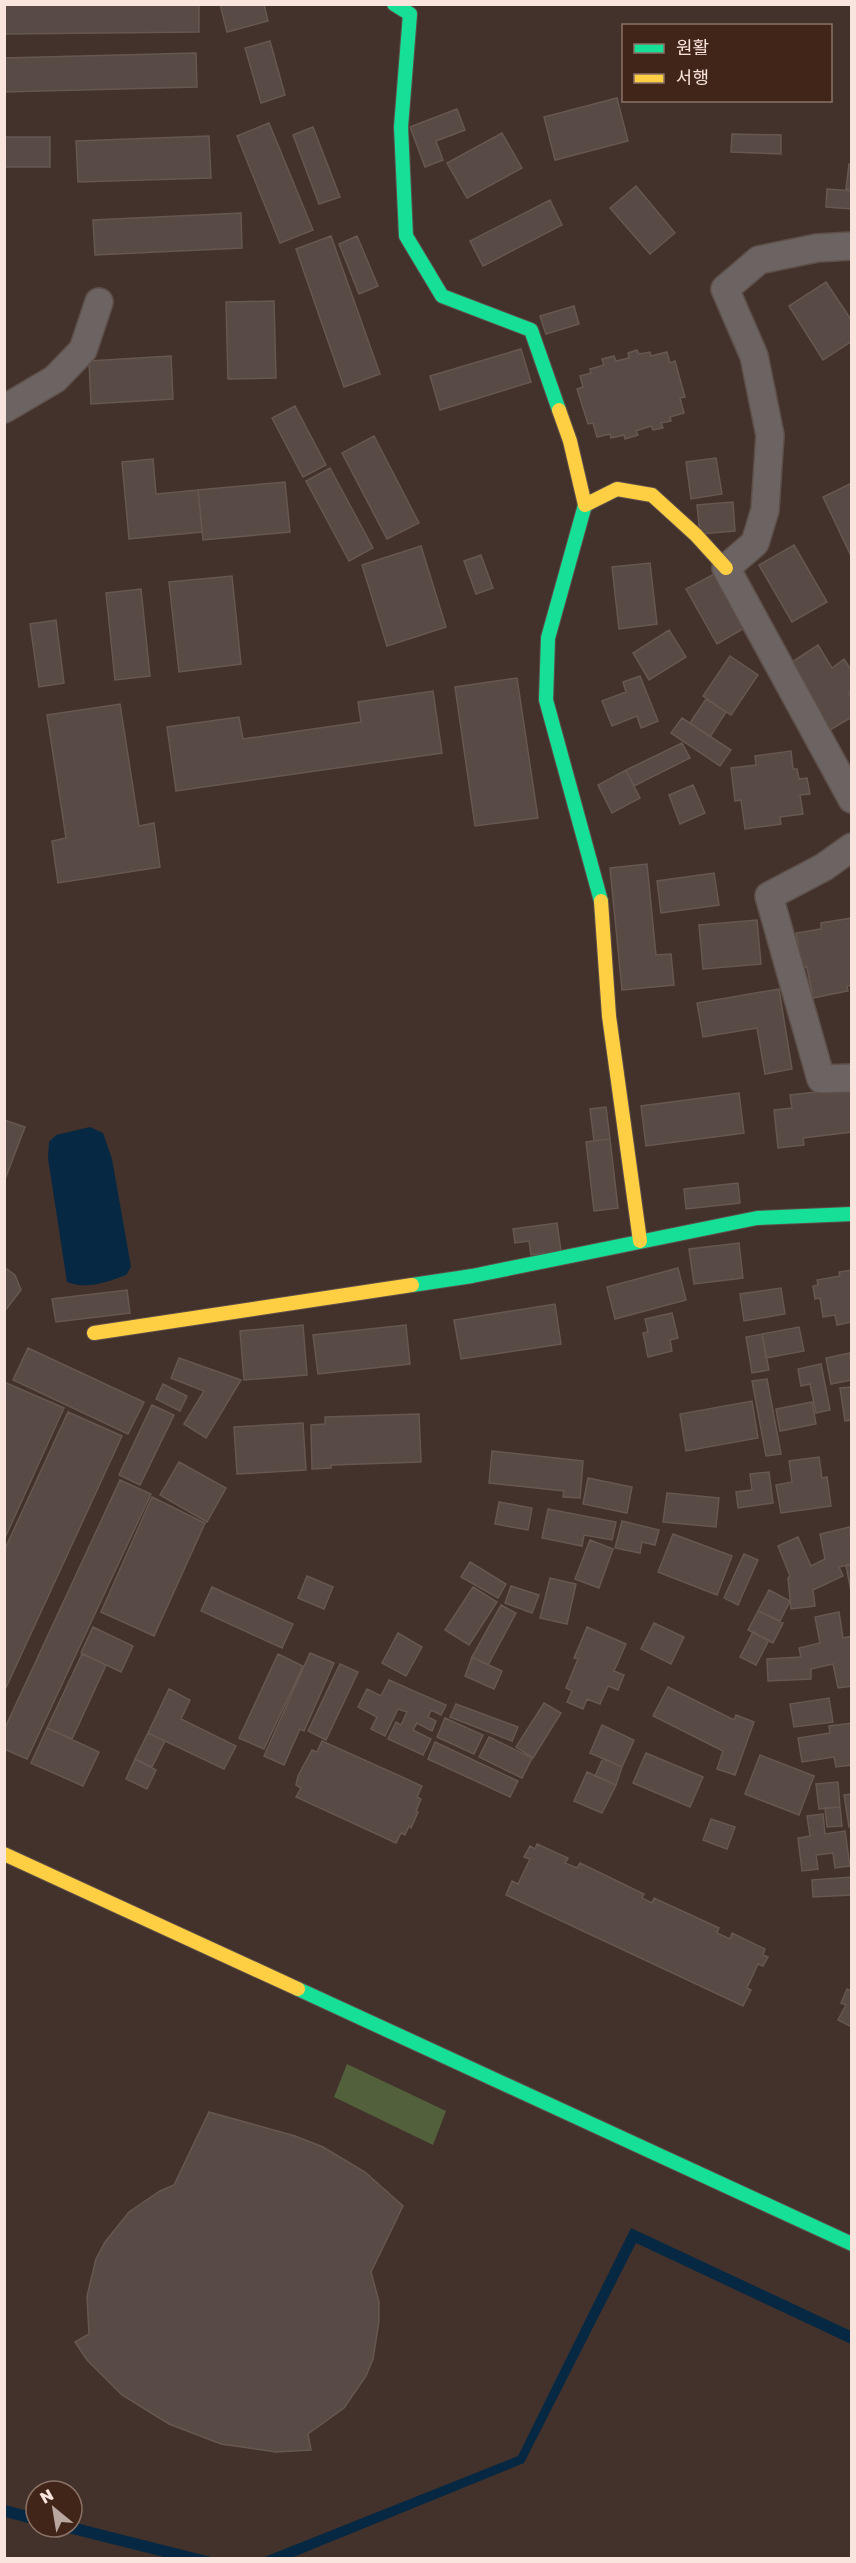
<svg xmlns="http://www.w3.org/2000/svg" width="856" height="2563" font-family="'Golos Text','Noto Sans KR',sans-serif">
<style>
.green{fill:#52613b}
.water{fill:#062843}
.building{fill:#584a44;stroke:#665851;stroke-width:1.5}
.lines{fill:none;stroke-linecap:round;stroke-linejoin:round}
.street-casing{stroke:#5e4f49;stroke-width:30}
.fast-casing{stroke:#5e4f49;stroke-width:16}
.slow-casing{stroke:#5e4f49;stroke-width:16}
.street{stroke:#6c6462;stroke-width:27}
.fast{stroke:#16e098;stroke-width:14}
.slow{stroke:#ffcf43;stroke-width:14}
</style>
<rect width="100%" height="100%" fill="#42322b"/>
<path class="green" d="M347,2064L446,2111L433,2145L334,2097Z"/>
<path class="water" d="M90,1127L103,1133L112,1159L131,1267L126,1275C107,1282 87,1290 67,1282L48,1158L49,1142L56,1135Z
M631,2228L851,2331V2344L636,2243L524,2463L291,2558H262L518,2456Z
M5,2505L36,2513V2525L5,2517Z
M72,2522L215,2558H168L44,2527H72Z"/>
<path class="building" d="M199,4V32L4,34V5Z
M220,4H264L268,21L227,32Z
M270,41L285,95L261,103L245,48Z
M196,53L197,87L4,92V58Z
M617,98L628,141L555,160L544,117Z
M457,109L465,130L436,141L443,160L425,167L410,127Z
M269,123L313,230L280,243L237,136Z
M313,127L340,197L319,204L293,135Z
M502,133L522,168L467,198L447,163Z
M732,134L781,135V154L731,152Z
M209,136L211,178L78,182L76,141Z
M5,137H50V167H5Z
M849,164H852V189H846Z
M636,186L675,233L650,254L610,208Z
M827,189L852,191V209L826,207Z
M550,200L562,225L483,266L470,241Z
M241,213L242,248L95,255L93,220Z
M331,236L380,374L344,387L296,249Z
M357,236L378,286L359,294L339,244Z
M826,282L852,321V341L823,360L789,306Z
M274,301L276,378L228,379L226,302Z
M574,306L579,324L546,334L540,316Z
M521,349L531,382L440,410L430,376Z
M637,350L639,354L650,352L651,356L667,352L670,363L675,361L685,397L680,398L684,413L670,417L671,421L661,423L663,428L653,430L651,426L636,431L638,435L625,439L624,435L611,438L610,434L597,437L593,423L588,424L577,389L583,387L580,376L591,373L590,369L604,365L602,359L614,356L616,361L629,358L628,353Z
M171,356L173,399L91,404L89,361Z
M295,406L326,465L303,477L272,418Z
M374,436L419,523L387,539L342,453Z
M716,458L722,494L691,499L686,462Z
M153,459L156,494L198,490L202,532L129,539L122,462Z
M330,468L373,548L349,561L306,481Z
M285,482L290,532L203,540L198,490Z
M852,483V558L823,497Z
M733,502L735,531L700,534L697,505Z
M794,545L827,602L792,622L759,565Z
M421,546L446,627L387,646L362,565Z
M481,555L493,588L476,594L464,561Z
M650,563L657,624L619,629L612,567Z
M718,572L748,626L717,644L686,589Z
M232,576L241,664L179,672L169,582Z
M141,589L150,676L115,680L106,593Z
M56,620L64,683L39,687L30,624Z
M669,630L686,657L649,680L633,653Z
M818,645L832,668L844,659L852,671V691L848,693L852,698V717L830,730L789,664Z
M730,656L758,675L731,715L703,696Z
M640,676L658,721L641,728L637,716L612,726L602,701L626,692L623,682Z
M517,678L538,818L475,826L455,687Z
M433,691L442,753L176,791L167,727L239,717L243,739L361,722L358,702Z
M706,699L726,712L710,737L690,723Z
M120,704L139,826L154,823L160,867L58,883L52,841L66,838L47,715Z
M682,718L731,750L720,766L671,733Z
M682,743L690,758L634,786L626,770Z
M791,751L793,769H797L799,779L807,778L810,794L800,795L803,814L780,817L781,824L745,829L741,800L735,801L731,768L756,765L755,756Z
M626,770L640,798L612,813L598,785Z
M693,785L705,813L680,824L669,795Z
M647,864L656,955L671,954L674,985L622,990L610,868Z
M714,873L719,905L661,913L657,881Z
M852,918V985L847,986L848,991L813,998L807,967L802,968L796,933L821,929V923Z
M757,920L761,964L703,969L699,925Z
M779,989L792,1069L765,1074L757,1028L703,1037L697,1003Z
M852,1088V1132L803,1138L804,1145L778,1148L774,1110L792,1108L790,1095Z
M739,1093L744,1133L646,1146L641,1106Z
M606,1107L610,1139L594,1141L590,1109Z
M4,1120L25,1127L4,1182Z
M610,1139L618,1208L594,1211L586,1142Z
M738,1183L740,1203L686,1209L684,1189Z
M557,1223L561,1251L531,1255L529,1241L515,1243L513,1229Z
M739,1243L743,1278L694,1284L689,1249Z
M4,1267L15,1275L21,1290L4,1312Z
M678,1268L686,1300L615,1319L607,1287Z
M852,1270V1322L837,1325L835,1315L823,1317L820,1298L815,1299L813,1286L818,1285L817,1280L840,1276L839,1272Z
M781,1288L785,1314L744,1321L740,1294Z
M127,1290L130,1313L56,1322L52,1299Z
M555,1304L561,1344L461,1359L454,1320Z
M672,1313L678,1338L670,1340L672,1351L648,1357L643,1333L648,1332L645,1319Z
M303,1325L307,1375L244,1380L240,1331Z
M406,1325L410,1364L318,1374L313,1335Z
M799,1327L804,1351L766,1358L762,1334Z
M762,1334L769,1370L752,1373L746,1337Z
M28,1348L144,1402L128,1434L13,1380Z
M850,1353L852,1380L831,1384L826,1358Z
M179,1358L241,1380L206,1438L184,1424L204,1391L171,1378Z
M821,1364L830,1410L816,1413L810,1384L801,1386L798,1369Z
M767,1379L781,1454L766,1456L752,1381Z
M4,1382L64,1408L4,1540Z
M163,1384L187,1396L180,1411L156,1399Z
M852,1387V1420L845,1421L840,1388Z
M752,1401L758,1438L686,1451L680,1414Z
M812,1402L816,1424L780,1431L776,1409Z
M152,1405L174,1415L140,1485L119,1475Z
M68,1412L122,1436L4,1692V1551Z
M419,1414L421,1462L331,1465V1468L312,1469L311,1425L325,1424V1417Z
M303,1423L306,1470L237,1474L234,1427Z
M492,1451L583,1461L580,1498L563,1497L564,1491L489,1483Z
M819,1457L822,1478L827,1477L831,1506L781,1513L776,1485L792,1482L789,1461Z
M179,1462L226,1488L207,1522L160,1495Z
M769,1472L773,1503L738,1508L736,1492L752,1490L750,1474Z
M588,1478L632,1487L627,1513L583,1504Z
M120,1480L151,1494L27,1759L4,1749V1730Z
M667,1493L719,1498L716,1527L663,1522Z
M152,1497L205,1523L154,1636L101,1612Z
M499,1502L532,1508L528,1530L495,1524Z
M548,1509L616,1522L612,1540L584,1535L582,1546L542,1538Z
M622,1521L659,1530L655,1545L642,1542L640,1553L615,1548Z
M850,1527L852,1564L839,1567L843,1576L813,1590L815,1606L791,1609L788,1578L790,1576L778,1546L798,1537L811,1566L825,1559L820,1534Z
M673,1534L732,1556L717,1595L658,1572Z
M590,1540L613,1549L599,1588L575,1579Z
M744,1554L758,1560L738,1605L724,1598Z
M470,1562L506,1584L498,1598L461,1577Z
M852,1564V1596L846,1566Z
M307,1576L333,1587L324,1609L298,1598Z
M550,1578L576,1584L567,1624L540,1618Z
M511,1586L539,1595L532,1613L505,1603Z
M212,1587L293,1624L282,1648L201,1611Z
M473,1587L497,1602L469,1645L445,1630Z
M769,1590L790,1601L780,1621L758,1611Z
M501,1605L516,1613L488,1665L472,1657Z
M758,1611L783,1623L773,1643L748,1630Z
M839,1612L843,1638L852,1636V1686L838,1688L833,1664L811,1669V1679L768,1681L767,1659L801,1657L799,1648L820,1643L815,1617Z
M654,1623L684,1637L671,1664L641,1649Z
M93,1627L133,1646L121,1672L81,1653Z
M587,1627L626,1644L614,1671L624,1675L618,1690L608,1686L600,1704L587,1699L583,1709L567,1702L572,1691L566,1688L578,1659L574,1658Z
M753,1632L769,1640L756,1665L740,1657Z
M398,1633L422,1647L406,1676L382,1663Z
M310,1653L334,1663L304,1731L300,1729L284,1765L264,1756Z
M82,1654L106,1665L72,1739L47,1728Z
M278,1654L303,1666L264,1749L239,1738Z
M472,1657L502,1671L494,1689L465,1676Z
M340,1664L358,1672L326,1740L308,1731Z
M389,1680L446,1705L441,1715L431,1710L428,1717L436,1721L432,1731L417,1723L413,1730L431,1739L423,1755L388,1739L396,1722L401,1725L407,1712L398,1709L385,1736L371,1729L377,1717L358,1707L367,1689L381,1696Z
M668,1687L734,1720L736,1715L754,1722L735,1775L717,1769L723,1751L653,1716Z
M169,1689L190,1700L181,1719L236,1746L224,1769L148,1733Z
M829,1698L833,1722L794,1727L790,1704Z
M544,1703L561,1713L533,1758L516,1747Z
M456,1704L518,1727L512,1741L450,1717Z
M445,1718L483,1735L474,1754L437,1737Z
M852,1723V1765L836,1767L834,1757L802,1762L798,1738L830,1733L829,1726Z
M602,1725L634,1740L622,1767L590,1753Z
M47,1728L99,1752L83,1786L31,1763Z
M148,1733L165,1741L152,1767L135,1759Z
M489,1737L532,1758L522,1778L479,1757Z
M322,1741L422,1786L417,1797L421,1799L416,1811L418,1812L411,1828L409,1826L405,1835L401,1833L396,1843L296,1797L301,1788L296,1785L298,1776L312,1750L317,1752Z
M435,1742L518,1781L510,1797L428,1759Z
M646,1753L703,1777L690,1807L633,1783Z
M760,1755L814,1776L799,1815L745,1794Z
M603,1758L622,1767L616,1785L595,1776Z
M135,1759L156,1770L147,1789L126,1779Z
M587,1772L616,1785L602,1813L574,1801Z
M838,1782L840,1807L819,1809L816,1784Z
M852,1794V1827H849L844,1795Z
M840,1807L842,1826L827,1827L825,1808Z
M823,1814L825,1834L845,1831L850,1866L835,1868L833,1853L816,1855L818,1869L802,1871L798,1838L810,1836L807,1816Z
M711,1819L735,1827L727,1849L703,1840Z
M537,1844L568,1858L565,1863L577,1868L580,1863L644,1894L642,1898L652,1903L654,1898L719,1928L717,1933L730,1939L732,1933L765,1949L763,1955L768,1957L763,1966L758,1964L747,1988L751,1990L743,2006L506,1895L512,1881L518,1884L530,1859L524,1857L530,1846L535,1849Z
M852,1877V1895L813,1897L812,1880Z
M847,1989L852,1992V2027L838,2020L846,2005L841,2003Z
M209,2112L295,2136L323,2147L365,2172L403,2206L371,2272L379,2302V2321L373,2359L366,2376L344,2408L308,2434L311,2450L276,2452L221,2444L169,2424L122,2395L87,2360L75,2342L89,2334L87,2296L96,2259L105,2242L129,2212L160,2191L174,2185Z"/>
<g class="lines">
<defs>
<path id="street" d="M852,246L817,248L759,260L725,289L754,356L770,435L765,510L755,543L726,568L852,799
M4,409L55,379L83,350L99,302
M852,847L824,867L769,896L821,1079L852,1078"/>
<path id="fast" d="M394,4L410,14L401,127L406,236L442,296L531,330L559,410
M585,505L548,638L546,700L601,901
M412,1285L472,1276L757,1218L852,1214
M298,1989L852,2244"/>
<path id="slow" d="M559,410L570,441L585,505L617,489L652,495L696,535L726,568
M601,901L609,1016L640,1241
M94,1333L412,1285
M4,1854L298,1989"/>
</defs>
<use href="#street" class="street-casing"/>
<use href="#fast" class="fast-casing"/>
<use href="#slow" class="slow-casing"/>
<use href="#street" class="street"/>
<use href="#fast" class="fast"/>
<use href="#slow" class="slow"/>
</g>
<rect width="856" height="2563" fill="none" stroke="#f9e5dd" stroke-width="12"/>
<rect x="622" y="24" width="210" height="78" fill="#412518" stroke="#8b7267" stroke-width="1.5"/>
<rect x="634" y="44" width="30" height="9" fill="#16e098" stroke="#8b7267" stroke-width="1.5"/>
<text x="676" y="54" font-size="18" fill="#f9e5dd">원활</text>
<rect x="634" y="74" width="30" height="9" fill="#ffcf43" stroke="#8b7267" stroke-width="1.5"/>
<text x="676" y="84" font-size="18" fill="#f9e5dd">서행</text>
<g transform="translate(54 2509) rotate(330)"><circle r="28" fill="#412518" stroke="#8b7267" stroke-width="1.5"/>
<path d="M0-4.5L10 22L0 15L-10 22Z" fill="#b9a69f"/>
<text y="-9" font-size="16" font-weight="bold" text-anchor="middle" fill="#f9e5dd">N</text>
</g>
</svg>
